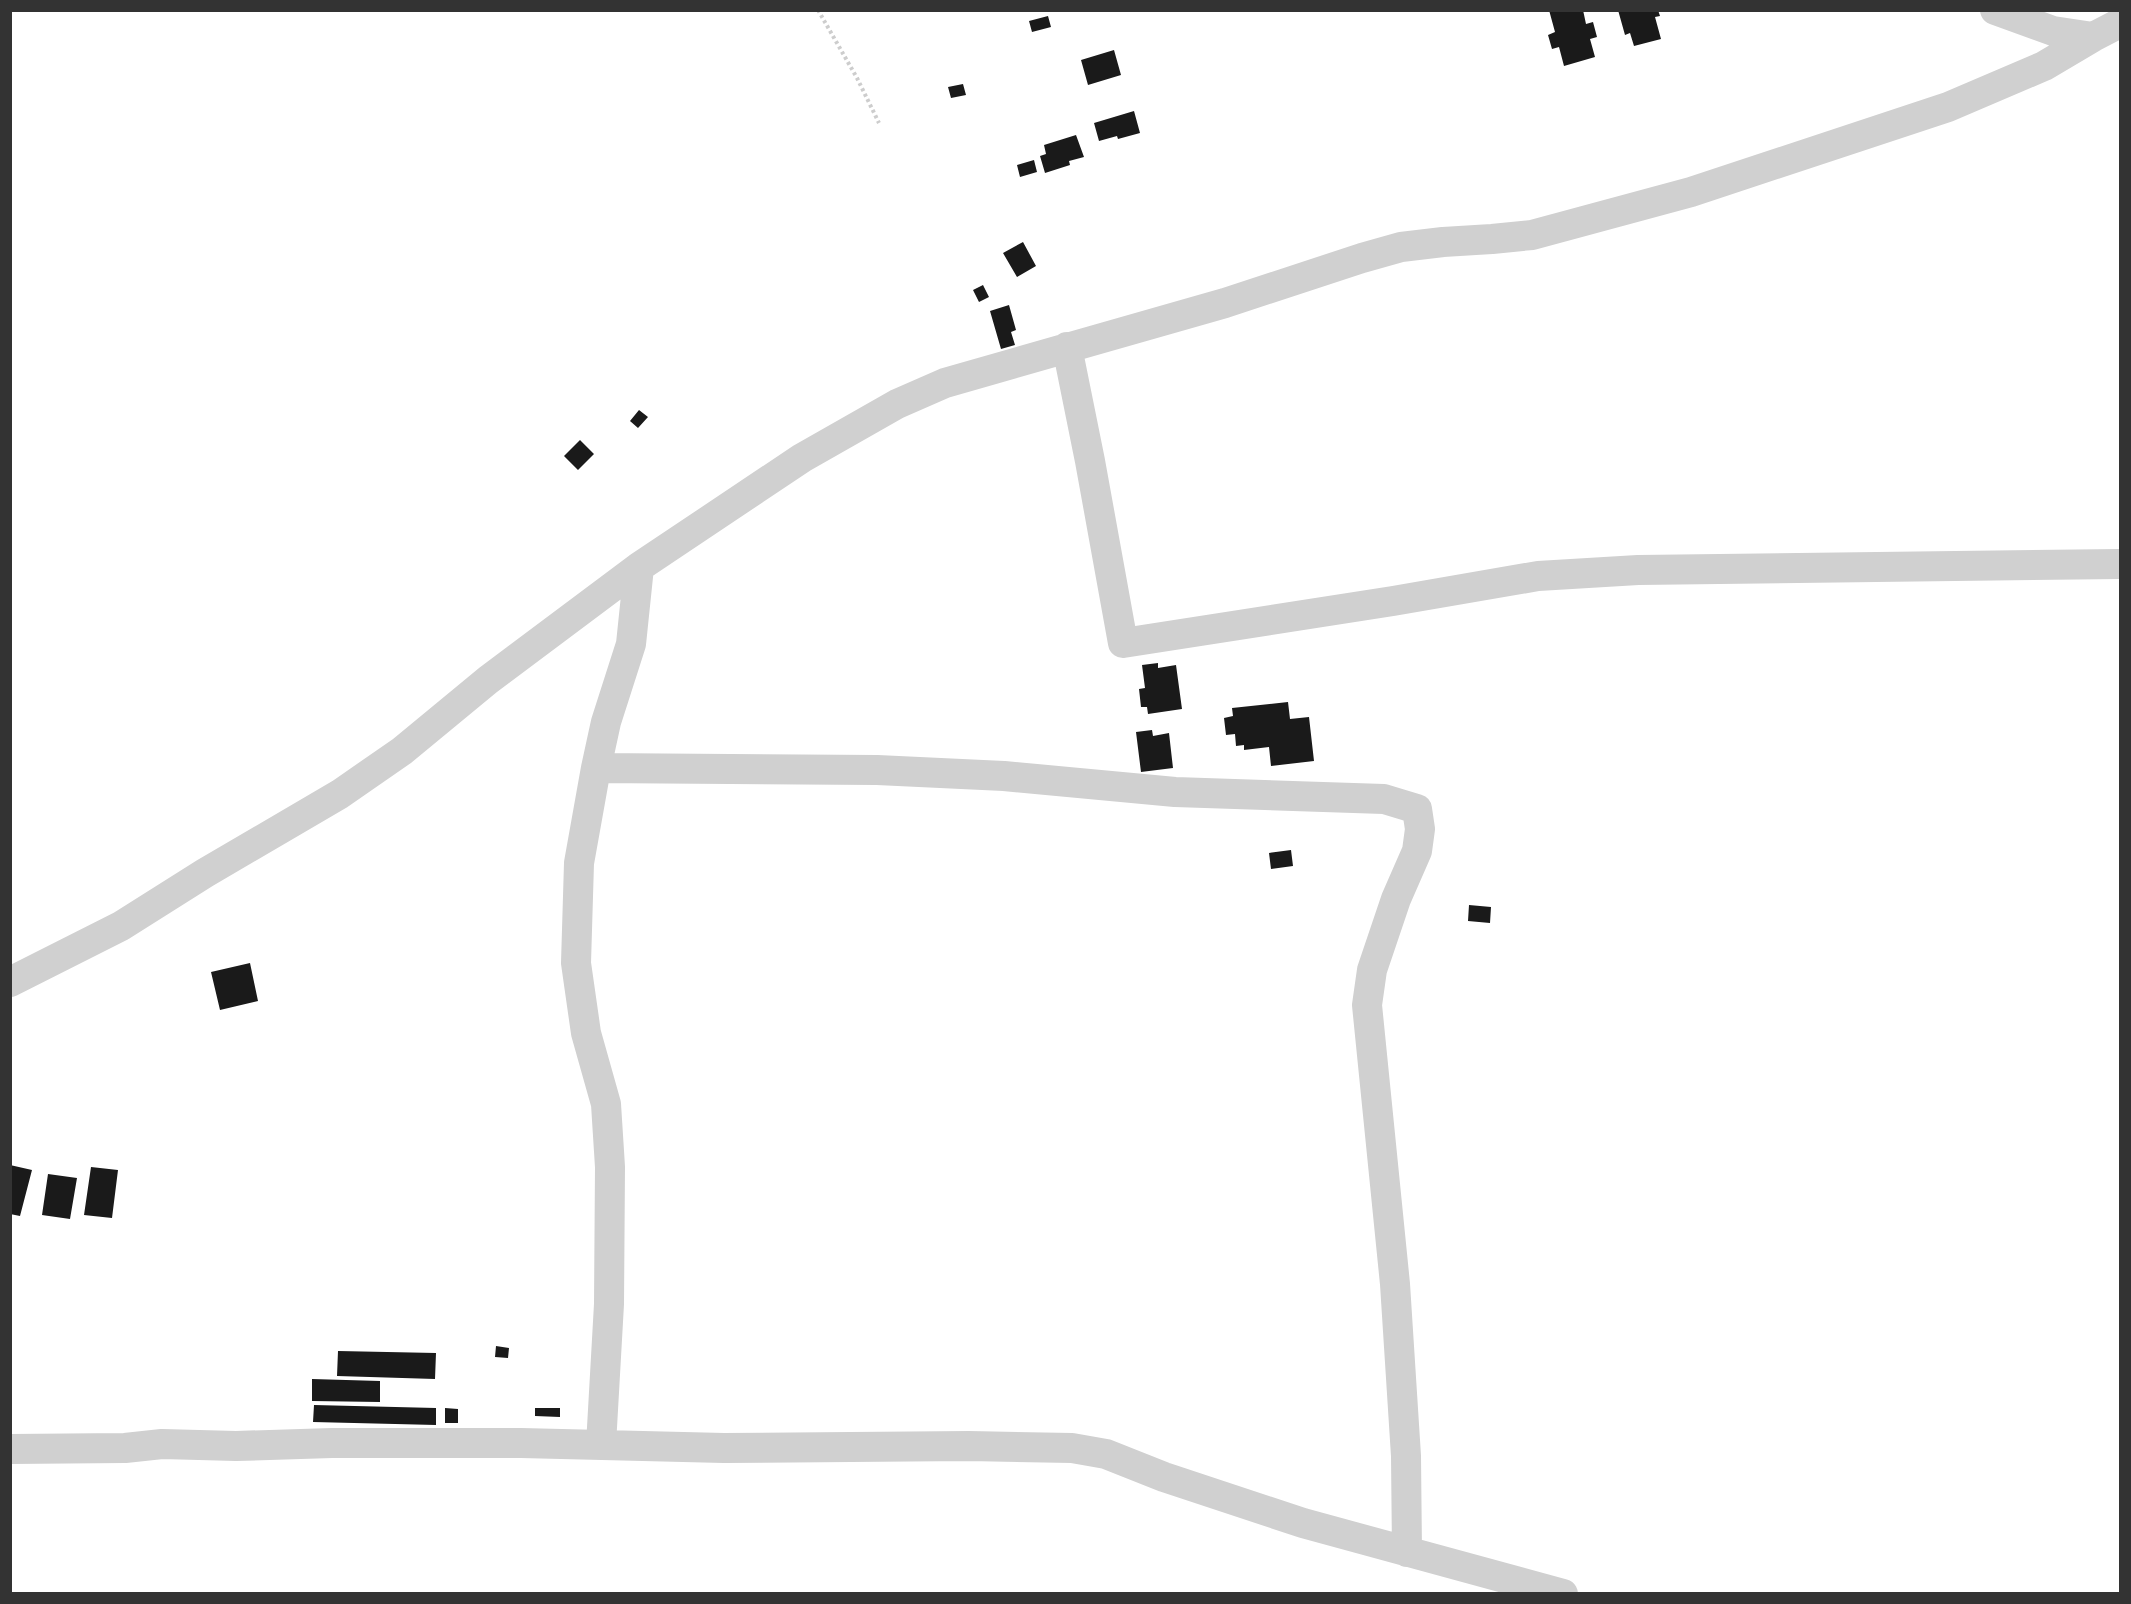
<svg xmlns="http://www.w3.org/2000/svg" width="2131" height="1604" font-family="'Sofia Sans Condensed',sans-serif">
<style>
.building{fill:#1a1a1a}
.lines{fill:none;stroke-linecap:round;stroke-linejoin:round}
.path{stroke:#cdcdcd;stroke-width:4;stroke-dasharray:3 3;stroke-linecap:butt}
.minor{stroke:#d0d0d0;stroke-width:30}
</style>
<rect width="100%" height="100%" fill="#fff"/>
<path class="building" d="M1549,10H1583L1586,24L1593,22L1597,37L1590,39L1595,57L1564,66L1559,47L1552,49L1548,35L1555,32Z
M1618,10H1658L1660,16L1655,17L1661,39L1634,46L1630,33L1625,35Z
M1048,16L1051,27L1032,32L1029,21Z
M1114,50L1121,75L1088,85L1081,60Z
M963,84L966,95L951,98L948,87Z
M1134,111L1140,133L1118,139L1117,136L1099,141L1094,123Z
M1076,135L1084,157L1069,161L1070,165L1045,173L1040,156L1046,154L1044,145Z
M1034,160L1037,172L1020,177L1017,165Z
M1023,242L1036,266L1017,277L1003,253Z
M983,285L989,297L979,302L973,290Z
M1009,305L1016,330L1011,332L1015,345L1001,349L990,311Z
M639,410L648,417L638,428L630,421Z
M580,440L594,454L578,470L564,456Z
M1158,663V668L1176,665L1182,709L1148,714L1147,707H1141L1139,689L1145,688L1142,665Z
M1288,702L1290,719L1309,717L1314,761L1271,766L1269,747L1244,750V745L1236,746L1235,734L1226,735L1224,718L1233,716L1232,708Z
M1152,730L1153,736L1169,733L1173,768L1141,772L1136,732Z
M1291,850L1293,866L1271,869L1269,853Z
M1469,905L1491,907L1490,923L1468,921Z
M250,963L258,1001L220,1010L211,972Z
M10,1165L32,1170L20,1216L10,1214Z
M91,1167L118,1170L112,1218L84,1215Z
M48,1174L77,1178L70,1219L42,1215Z
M496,1346L509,1348L508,1358L495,1357Z
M338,1351L436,1353L435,1379L337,1376Z
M312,1379L380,1381V1402L312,1401Z
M314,1405L436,1408V1425L313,1422Z
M445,1408L458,1409V1423H445Z
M535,1408H560V1417L535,1416Z"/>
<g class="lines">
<path class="path" d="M818,10L857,78L879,123"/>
<path class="minor" d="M1995,10L2053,31L2093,37
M1067,347L1090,461L1123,643L1393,601L1538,576L1638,570L2120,564
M596,768L877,770L1004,776L1175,792L1384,799L1417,809L1420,829L1417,851L1396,899L1372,970L1367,1005L1395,1284L1406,1456L1407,1552
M10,982L121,926L205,873L340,794L402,751L488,680L639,567L802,458L897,404L945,383L1225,303L1362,258L1401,247L1443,242L1492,239L1532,235L1691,192L1948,107L2044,66L2093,37L2120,23
M601,1445L609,1304L610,1167L606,1104L586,1033L576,963L579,863L596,768L606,722L631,644L639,567
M10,1449L125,1448L162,1444L236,1446L332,1443H521L724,1448L969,1446L1072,1448L1106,1454L1164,1477L1303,1523L1563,1594"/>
</g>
<rect width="2131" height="1604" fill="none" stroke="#333333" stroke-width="24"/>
</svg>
